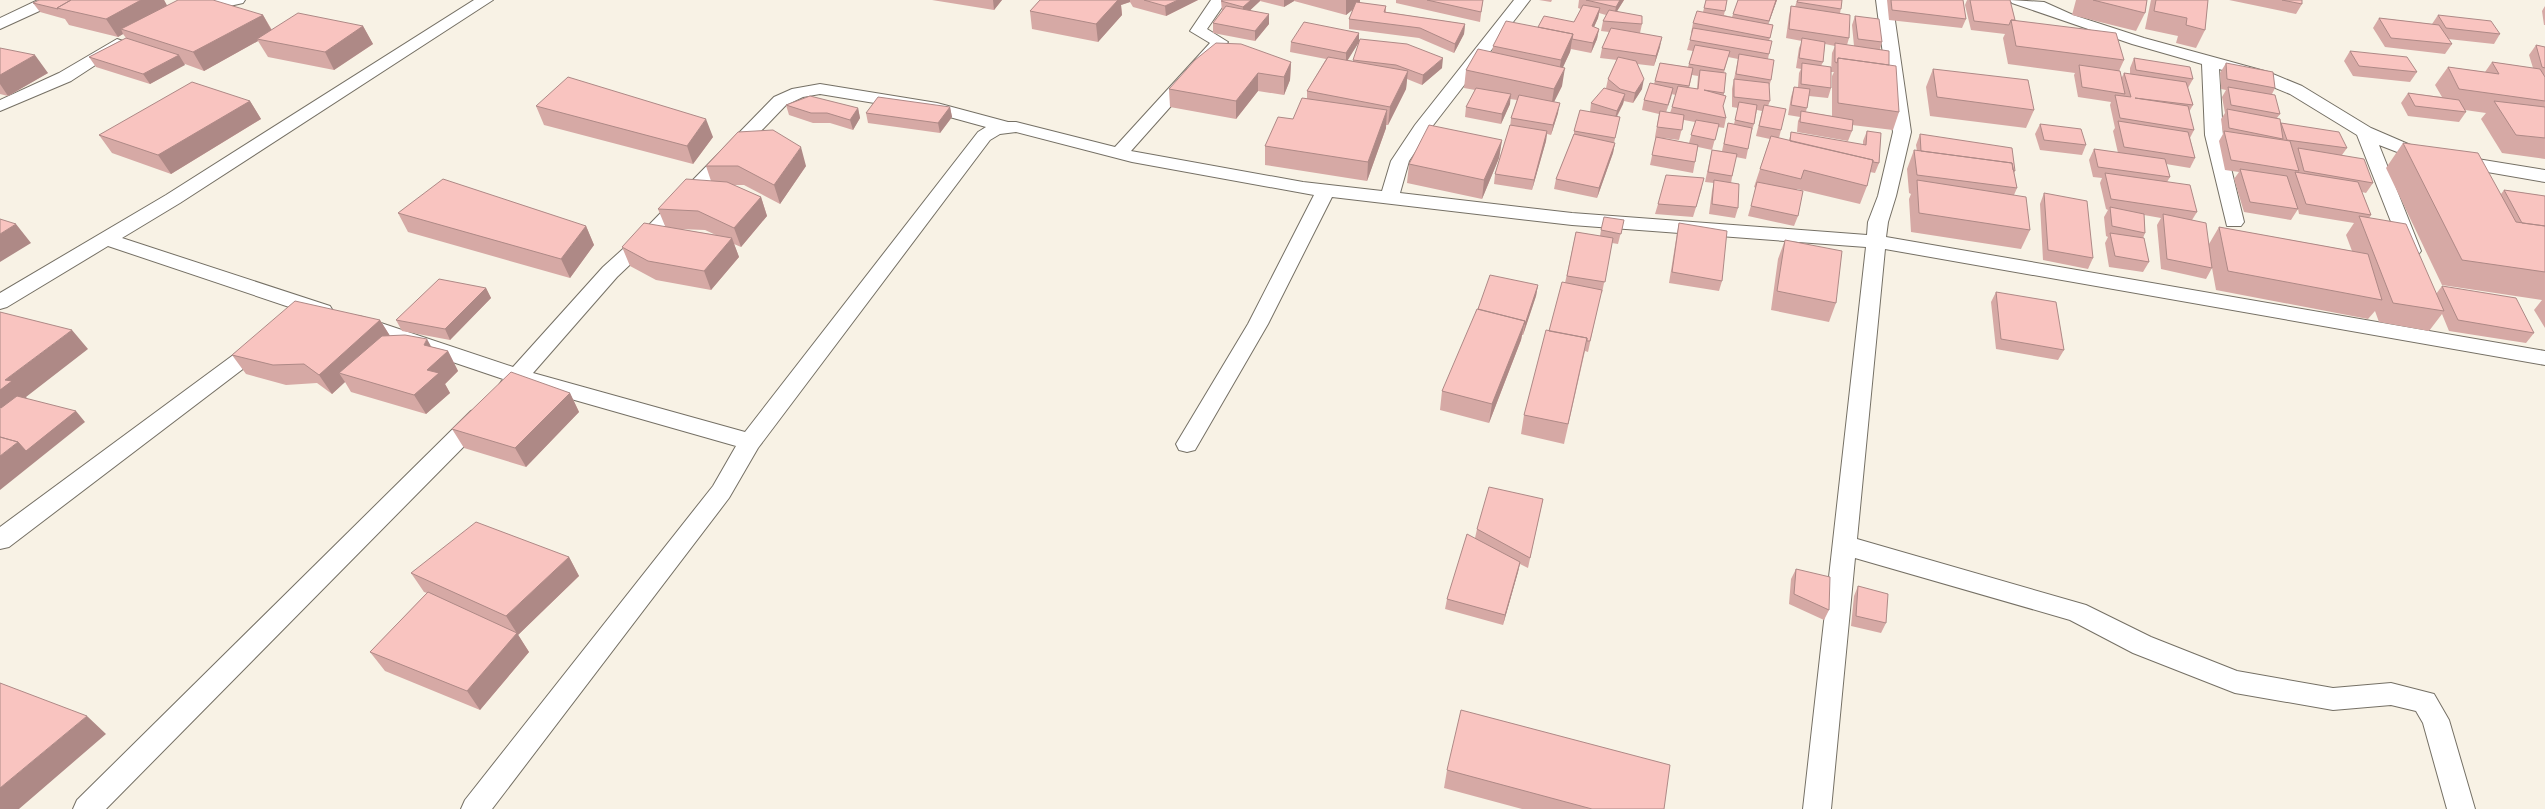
<svg xmlns="http://www.w3.org/2000/svg" width="2545" height="809" font-family="'Space Grotesk',sans-serif">
<style>
.lines{fill:none;stroke-linecap:round;stroke-linejoin:round}
.minor-casing{stroke:#757065;stroke-width:2}
.minor{fill:#fff;fill-rule:evenodd}
.wall{fill:#d6a9a5;fill-rule:evenodd}
.shaded-wall{fill:#ae8986}
.building{fill:#f9c4c0;stroke:#ae8986}
</style>
<rect width="100%" height="100%" fill="#f8f2e5"/>
<g class="lines">
<defs>
<path id="minor" d="M38,0H59L57,3L0,29V18Z
M214,0H245L243,3L194,14L186,9L188,6Z
M474,0H493L180,203L122,238L330,306L333,311L330,316L323,318L316,316L108,246L7,307L0,309V293L166,195Z
M1211,0H1227L1207,29L1228,42L1131,151L1303,182L1382,191L1391,161L1415,125L1514,0H1530L1431,128L1409,161L1400,193L1572,213L1867,235L1868,222L1878,196L1893,132L1876,0H1892L1911,132L1896,196L1888,222L1886,237L2545,351V365L1885,249L1857,539L2086,605L2151,637L2237,671L2333,688L2391,683L2434,694L2449,720L2475,809H2447L2423,723L2416,711L2391,705L2333,710L2235,693L2133,653L2070,620L1855,558L1831,809H1803L1866,247L1572,225L1332,197L1268,324L1195,450L1187,452L1179,450L1176,444L1248,324L1314,195L1132,162L1016,132L1000,134L990,140L758,448L729,498L492,809H461L465,800L713,486L736,446L522,385C516,392 511,393 502,390L499,385L503,379L352,328L349,323L352,318L359,316L366,318L513,367L603,267L644,230L774,97L792,89L820,84L937,103L1008,122H1016L1115,147L1210,43L1190,31ZM820,94L935,113L986,127L978,132L745,432L533,373L617,277L658,238L786,105L803,97Z
M2010,0L2044,2L2073,15L2144,38L2268,72L2302,86L2371,128L2422,150L2545,170V182L2418,160L2379,145L2421,251L2418,255L2411,257L2404,255L2357,135L2290,94L2256,80L2219,69L2223,135L2244,222L2241,226H2227L2205,135L2202,64L2132,44L2012,3Z
M117,39L123,41L125,44L123,47L71,81L0,111V100L59,73Z
M262,337L269,339L273,344L269,349L9,547L0,549V527L255,339Z
M479,409L487,411L490,417L487,423L106,809H73L77,800L471,411Z"/>
</defs>
<use href="#minor" class="minor-casing"/>
<use href="#minor" class="minor"/>
</g>
<path class="wall" d="M39,0H164L167,6L263,15L272,30L363,26L373,44L334,70L268,57L258,41L204,71L185,64L150,84L96,67L89,57L126,38L123,34L118,37L69,25L65,19L40,12L33,3Z
M932,0H1002L994,10Z
M1040,0H1198L1166,16L1133,7L1130,2L1121,5L1122,15L1098,42L1032,29L1030,11Z
M1223,0H1360V3L1386,6V12L1465,24L1464,34L1454,53L1419,38L1349,29V19L1353,9L1346,15L1294,1L1284,7L1260,1L1250,10L1269,24L1255,41L1213,33V23L1222,11L1221,1Z
M1396,0H1483L1480,22L1396,3Z
M1539,0H1552L1551,2Z
M1579,0H1624L1617,11L1642,24L1640,33L1660,47L1654,66L1637,64L1642,89L1633,103L1624,101L1623,104L1617,117H1620L1614,143H1615L1613,153L1597,198L1554,189L1556,179L1574,134V131L1590,112L1591,103L1607,89L1606,88L1608,79L1617,60L1600,58L1602,48L1609,32L1601,31L1603,21L1606,15L1599,13L1598,18L1594,27L1599,29L1597,39L1591,53L1571,49L1570,52L1563,67L1562,86L1554,102L1558,113L1551,135L1547,134L1546,141L1532,190L1494,184L1495,174L1510,128L1511,118L1517,100L1510,99V104L1501,124L1465,117L1466,107L1475,90L1464,88L1466,70L1492,52L1493,46L1538,27L1574,22L1581,9L1578,8Z
M1706,0H1727L1724,15L1732,17L1738,0H1777L1768,24L1773,25L1769,41V54L1768,59L1771,80L1769,87L1770,101L1768,106L1781,130L1779,138L1789,141L1791,132L1863,145V141L1867,131L1879,163L1875,173L1870,172L1867,186L1860,204L1797,189L1798,216L1794,226L1748,216L1756,188L1754,187L1770,139L1756,136L1762,111L1757,110L1754,124L1751,134L1746,159L1736,157L1731,183L1738,208L1735,218L1709,214L1712,191L1714,183L1705,182L1712,150L1698,147L1695,162L1693,173L1650,165L1656,137L1689,143L1695,122L1684,120L1679,140L1655,137L1659,114L1642,110L1644,100L1654,84L1660,63L1688,67L1693,51L1687,50L1692,33H1691L1693,23L1703,12ZM1728,57L1738,59L1732,89V107L1738,108L1734,124L1728,123L1722,151L1712,150L1718,127L1724,128L1726,118L1723,106L1724,93V73ZM1692,75L1698,76L1697,89L1689,88ZM1671,94L1676,95L1670,113L1666,112Z
M1797,0H1842L1840,14L1849,38L1847,45L1854,46L1852,25L1855,16L1882,42L1880,49L1889,65L1899,112L1893,130L1852,125V131L1848,141L1797,132L1798,121L1800,117L1788,115L1791,97L1794,87H1798L1799,73L1801,69L1796,68L1799,48L1802,41L1786,38L1789,16L1791,6L1795,7ZM1825,44L1835,46L1832,53L1831,72H1834L1832,76V116L1806,112L1809,96L1828,98L1831,88L1821,66L1823,62Z
M1887,0H1963L1966,19L1962,28L1889,20Z
M1967,0H2010L2015,20L2124,60L2119,71L2121,79L2124,73L2130,74V68L2134,58L2193,79L2188,88L2193,105L2189,112L2194,130L2190,138L2195,158L2190,168L2166,164L2170,177L2167,182L2197,212L2192,220L2209,244L2219,227L2352,251L2346,235L2354,223L2299,214L2298,209L2291,220L2244,212L2234,179L2239,172L2225,170L2219,141L2223,134L2221,119L2225,113L2222,97L2226,90L2221,89L2220,73L2226,63L2275,88L2272,94L2280,114L2277,118L2280,124L2281,123L2347,148L2342,155L2373,183L2366,193L2362,192L2371,215L2369,218L2436,294L2442,286L2534,333L2526,343L2449,331L2442,314L2429,331L2379,322L2375,311L2368,319L2216,290L2212,268L2206,279L2161,269L2157,225L2161,218L2144,215L2145,233L2143,238L2149,262L2143,272L2109,267L2105,243L2108,237L2106,236L2104,217L2108,210L2106,209L2100,183L2102,178L2093,177L2089,160L2094,149L2118,153L2113,131L2115,128L2110,105L2111,102L2078,97L2074,75L2075,73L2008,64L2003,38L2005,34L1971,30L1965,5Z
M2076,0H2147L2145,13L2136,31L2072,15Z
M2151,0H2208L2205,30L2196,48L2176,43L2178,36L2145,29Z
M2229,0H2302V4L2296,14Z
M2545,6V25H2544L2542,11Z
M2438,15L2500,34L2494,44L2448,39L2452,44L2445,54L2385,47L2373,28L2379,18L2432,24Z
M1359,33V42L1347,60L1353,61V60L1442,68L1422,85L1407,79L1406,89L1388,125H1386V128L1367,181L1265,165V146L1293,119L1307,98V91L1326,59L1290,52L1291,42Z
M2536,45L2545,47V159L2502,153L2481,119L2486,113L2465,110L2466,112L2459,122L2408,116L2401,103L2408,93L2442,97L2435,85L2448,67L2485,72L2492,62L2533,68L2529,55Z
M0,48L48,73L8,96L0,94Z
M2350,51L2417,72L2410,82L2353,76L2344,61Z
M1291,62L1290,80L1284,95L1258,91L1236,119L1170,107L1169,89Z
M1933,69L2034,110L2026,128L1930,116L1926,87Z
M250,101L261,119L171,174L112,153L99,135Z
M786,105L858,108L860,118L853,130L830,123H813L789,115Z
M536,106L713,137L693,164L544,125Z
M950,107L952,117L940,133L868,123L866,113Z
M2040,124L2086,145L2082,155L2040,150L2035,134Z
M1920,134L2015,171L2014,173L2017,188L2014,195L2030,230L2021,249L1911,232L1909,199L1911,194L1909,193L1907,169L1914,150L1917,151L1916,145Z
M1502,140L1499,158L1482,199L1407,183L1409,164Z
M2403,143L2501,194L2504,190L2545,196V328L2534,310L2542,300L2442,285L2386,168Z
M706,166H806L780,204L744,185H733L761,197L767,216L741,247L734,244L739,257L711,290L656,280L630,266L622,247L665,226L658,209L711,181ZM679,229L705,230L716,235Z
M1702,188L1693,217L1655,214L1658,204Z
M2044,193L2093,258L2088,269L2043,260L2040,204Z
M398,213L586,226L594,245L570,278L408,232Z
M1624,220L1618,244L1612,243L1602,293L1601,292L1588,352L1585,351L1564,444L1521,434L1524,415L1549,331L1565,283L1576,232L1600,236L1601,230Z
M1679,223L1722,281L1719,291L1669,283L1677,233Z
M1785,240L1836,303L1829,322L1771,310L1778,259Z
M1538,285L1536,296L1523,335H1522L1521,340L1489,423L1440,410L1442,391Z
M486,288L491,298L450,340L402,331L396,320Z
M1996,292L2064,350L2058,360L1996,349L1991,302Z
M380,320L390,336L448,351L458,371L445,384L450,393L426,414L351,392L345,382L332,394L317,383L286,385L246,374L232,355Z
M570,393L579,412L526,467L464,448L452,429Z
M1543,499L1528,568L1520,564L1518,572L1503,625L1445,609L1447,599L1475,538L1477,529Z
M569,557L579,576L518,635L529,652L480,710L385,671L370,652L427,593L424,592L411,573Z
M1796,569L1829,610L1824,620L1789,604L1791,579Z
M1858,586L1886,623L1881,633L1851,626L1854,596Z
M1447,770L1664,809H1522L1444,788Z"/>
<path class="shaded-wall" d="M141,0H164L169,9L121,29L123,34L118,37L106,19Z
M993,0H1002L994,10Z
M1109,0H1130V2L1121,5L1122,15L1098,42L1096,24Z
M1178,0H1198L1166,16L1165,6Z
M1251,0H1260V1L1243,17V7Z
M1284,0H1294V1L1284,7Z
M1346,0H1360V4L1346,15Z
M1620,0H1624L1614,16L1616,7Z
M1776,0H1777L1766,31L1769,21Z
M1600,8L1598,18L1590,36L1592,26Z
M1269,14V24L1255,41V31Z
M263,15L273,33L257,39L258,41L204,71L193,52Z
M1465,24L1464,34L1454,53L1455,44Z
M363,26L373,44L334,70L325,52Z
M1599,29L1597,39L1591,53L1593,43Z
M1359,33V42L1346,63V53Z
M1573,34L1570,52L1558,78L1561,60Z
M1662,37L1660,47L1654,66L1656,56Z
M35,55L48,73L8,96L0,84V75Z
M179,55L185,65L150,84L143,74Z
M1443,58L1442,68L1422,85L1423,75Z
M1291,62L1290,80L1284,95V77Z
M1565,68L1562,86L1551,108L1554,89Z
M1408,71L1406,89L1388,125L1390,107Z
M1258,73V91L1236,119V101Z
M1644,79L1642,89L1633,103L1635,93Z
M1673,88L1671,98L1665,115L1668,105Z
M1511,94L1510,104L1501,124L1502,114Z
M1625,94L1623,104L1614,121L1617,111Z
M250,101L261,119L171,174L158,155Z
M1560,103L1558,113L1551,135L1553,125Z
M950,107L952,117L940,133L938,123Z
M858,108L860,118L853,130L850,120Z
M1387,110L1386,128L1367,181L1368,162Z
M706,119L713,137L693,164L687,146Z
M1547,131L1546,141L1532,190L1534,180Z
M1502,140L1499,158L1482,199L1484,180Z
M1615,143L1613,153L1597,198L1599,188Z
M801,147L806,166L780,204L774,185Z
M761,197L767,216L741,247L734,228Z
M16,224L31,243L0,262V234Z
M586,226L594,245L570,278L561,259Z
M732,238L739,257L711,290L704,271Z
M1538,285L1536,296L1523,335L1525,324Z
M486,288L491,298L450,340L445,329Z
M380,320L392,339L339,373L345,382L332,394L319,375Z
M1525,321L1521,340L1489,423L1492,404Z
M72,330L88,349L26,397L29,401L0,423V390L5,380Z
M427,339L438,359L448,351L458,371L445,384L450,393L426,414L414,395L427,370L424,345Z
M570,393L579,412L526,467L515,448Z
M76,411L85,422L0,490V456L18,442Z
M569,557L579,576L518,635L506,616Z
M1520,562L1518,572L1503,625L1505,615Z
M517,633L529,652L480,710L467,691Z
M87,716L106,734L19,809H0V788Z"/>
<path class="building" d="M39,0H71L57,8L58,9L33,3Z
M71,0H141L106,19L57,8Z
M178,0H213L263,15L193,52L121,29Z
M1040,0H1118L1096,24L1030,11Z
M1144,0H1178L1165,6Z
M1223,0H1251L1243,7L1221,1Z
M1427,0H1483L1481,12Z
M1586,0H1620L1616,7Z
M1706,0H1727L1725,11L1704,8Z
M1738,0H1776L1769,21L1733,14Z
M1798,0H1842L1841,9L1797,2Z
M1891,0H1963L1966,19L1892,10Z
M1970,0H2010L2015,20H2011L2009,25L1974,21Z
M2093,0H2147L2145,13Z
M2156,0H2208L2205,30L2186,25L2187,18L2154,11Z
M2282,0H2302V4Z
M1356,2L1386,6L1384,12L1465,24L1455,44L1420,28L1349,19Z
M1583,5L1600,8L1592,26L1599,29L1593,43L1572,39L1573,34L1538,27L1544,16L1574,22Z
M1226,6L1269,14L1255,31L1213,23Z
M1791,6L1850,15L1849,38L1789,29Z
M1609,10L1642,16V24L1603,21Z
M1697,11L1773,25L1770,38L1693,23Z
M298,13L363,26L325,52L257,39Z
M2438,15L2491,21L2500,34L2446,28Z
M1855,16L1879,19L1882,42L1858,39Z
M2379,18L2439,25L2452,44L2391,38Z
M2011,20L2116,33L2124,60L2016,46Z
M1506,21L1573,34L1561,60L1493,46Z
M1304,22L1359,33L1346,53L1291,42Z
M1611,28L1662,37L1656,56L1602,48Z
M1693,28L1772,41L1769,54L1690,40Z
M126,38L179,55L143,74L89,57Z
M1802,38L1825,42L1823,62L1799,58Z
M1360,39L1407,44L1443,58L1423,75L1396,65L1353,60Z
M1216,43L1241,44L1291,62L1284,77L1258,73L1236,101L1169,89L1195,60Z
M1835,43L1889,51V65L1838,58L1837,63L1835,62Z
M1695,45L1730,51L1724,70L1689,64Z
M2536,45L2545,47V68L2542,67Z
M0,48L35,55L0,75Z
M1478,49L1565,68L1554,89L1466,70Z
M2350,51L2407,57L2417,72L2359,66Z
M1739,54L1774,60L1771,80L1736,74Z
M1328,57L1408,71L1390,107L1307,91Z
M1618,57L1636,61L1644,79L1635,93L1620,89L1608,79Z
M1838,58L1896,66L1899,112L1838,103Z
M2134,58L2190,67L2193,79L2136,70Z
M2492,62L2540,69L2545,77V101L2459,89L2448,67L2499,74Z
M1660,63L1693,68L1689,86L1655,81Z
M1802,63L1831,67V88L1801,84Z
M2226,63L2273,72L2275,88L2227,79Z
M2079,65L2120,71L2125,94L2082,87Z
M1933,69L2028,80L2034,110L1937,97Z
M1700,70L1726,73L1724,93L1704,90L1726,96L1723,106L1726,118L1672,107L1678,86L1698,89Z
M2124,73L2186,82L2193,105L2135,98L2188,106L2194,130L2120,118L2115,95L2131,97Z
M568,77L706,119L687,146L536,106Z
M1734,79L1769,83L1770,101L1734,97Z
M192,82L250,101L158,155L99,135Z
M1650,83L1673,88L1668,105L1644,100Z
M1794,87L1810,89L1807,108L1791,105Z
M2228,87L2275,95L2280,114L2231,105Z
M1476,88L1511,94L1502,114L1466,107Z
M1604,88L1625,94L1617,111L1591,103Z
M2408,93L2459,100L2466,112L2415,106Z
M1519,95L1560,103L1553,125L1511,118Z
M810,96L858,108L850,120L827,113H811L786,105Z
M878,97L950,107L938,123L866,113Z
M1302,98L1387,110L1368,162L1265,146L1278,117L1293,119Z
M2494,101L2545,107V138L2516,135Z
M1739,102L1757,105L1754,124L1735,120Z
M1764,105L1786,109L1781,130L1759,126Z
M2227,109L2280,119L2283,139L2229,128Z
M1580,110L1620,117L1615,138L1574,131Z
M1660,111L1684,115L1682,130L1657,127Z
M1801,111L1853,120L1852,131L1800,122Z
M1696,120L1719,124L1715,140L1691,135Z
M2118,121L2188,132L2195,158L2124,147Z
M1728,123L1752,128L1748,149L1724,144Z
M2281,123L2339,132L2347,148L2287,140Z
M2040,124L2081,129L2086,145L2044,140Z
M1429,125L1502,140L1484,180L1409,164Z
M1510,125L1547,131L1534,180L1495,174Z
M773,130L801,147L774,185L738,166H706L738,132Z
M1867,131L1881,133L1879,163L1873,162V160L1790,141L1791,132L1866,145Z
M2224,131L2290,141L2299,171L2231,160Z
M1574,134L1615,143L1599,188L1556,179Z
M1920,134L2012,148L2015,171L2013,170L2012,163L1921,151Z
M1771,136L1873,160L1867,186L1804,170L1801,179L1760,169Z
M1656,137L1698,145L1695,162L1652,155Z
M2403,143L2478,153L2516,222L2545,226V272L2462,260Z
M2298,148L2364,159L2373,183L2304,171Z
M2094,149L2165,159L2170,177L2098,167Z
M1712,150L1737,154L1732,176L1708,172Z
M1914,150L2012,163L2017,188L1917,175Z
M2240,169L2287,176L2298,209L2250,202Z
M2295,172L2358,182L2371,215L2306,204Z
M2105,173L2190,185L2197,212L2111,199Z
M1666,175L1704,178L1696,207L1658,204Z
M443,179L586,226L561,259L398,213Z
M686,179L727,182L761,197L734,228L698,211L658,209Z
M1714,180L1739,184L1738,208L1712,204Z
M1917,180L2026,197L2030,230L1919,213Z
M1757,182L1803,191L1798,216L1751,206Z
M2504,190L2545,196V226L2522,223Z
M2044,193L2087,201L2093,258L2048,250Z
M2110,207L2144,214L2145,233L2112,226Z
M2163,214L2206,223L2212,268L2167,259Z
M2359,216L2406,224L2444,311L2393,303Z
M1604,217L1624,220L1621,234L1601,230Z
M0,219L16,224L0,234Z
M644,223L732,238L704,271L648,261L622,247Z
M1679,223L1727,231L1722,281L1672,272Z
M2219,227L2368,254L2382,300L2228,271Z
M1576,232L1613,238L1605,282L1567,276Z
M2110,233L2144,238L2149,262L2115,256Z
M1785,240L1842,251L1836,303L1777,291Z
M1490,275L1538,285L1525,324H1524L1525,321L1478,309Z
M439,279L486,288L445,329L396,320Z
M1562,282L1602,290L1590,341H1587V338L1549,331Z
M2442,286L2516,298L2534,333L2458,320Z
M1996,292L2056,302L2064,350L2001,339Z
M295,301L380,320L319,375L304,364L273,365L232,355Z
M1477,309L1525,321L1492,404L1442,391Z
M0,312L72,330L5,380L12,381L0,390Z
M1546,330L1587,338L1568,424L1524,415Z
M405,335L427,339L424,345L448,351L427,370L439,373L414,395L339,373L382,336Z
M511,372L570,393L515,448L452,429Z
M17,396L76,411L26,451L18,442L0,437V407L1,408Z
M0,437L18,442L0,456Z
M1489,487L1543,499L1530,558L1477,529Z
M476,522L569,557L506,616L411,573Z
M1467,534L1520,562L1505,615L1447,599Z
M1796,569L1830,577L1829,610L1794,594Z
M1858,586L1888,594L1886,623L1856,616Z
M428,592L517,633L467,691L370,652Z
M0,683L87,716L0,788Z
M1461,710L1670,765L1664,809H1592L1447,770Z"/>
</svg>
